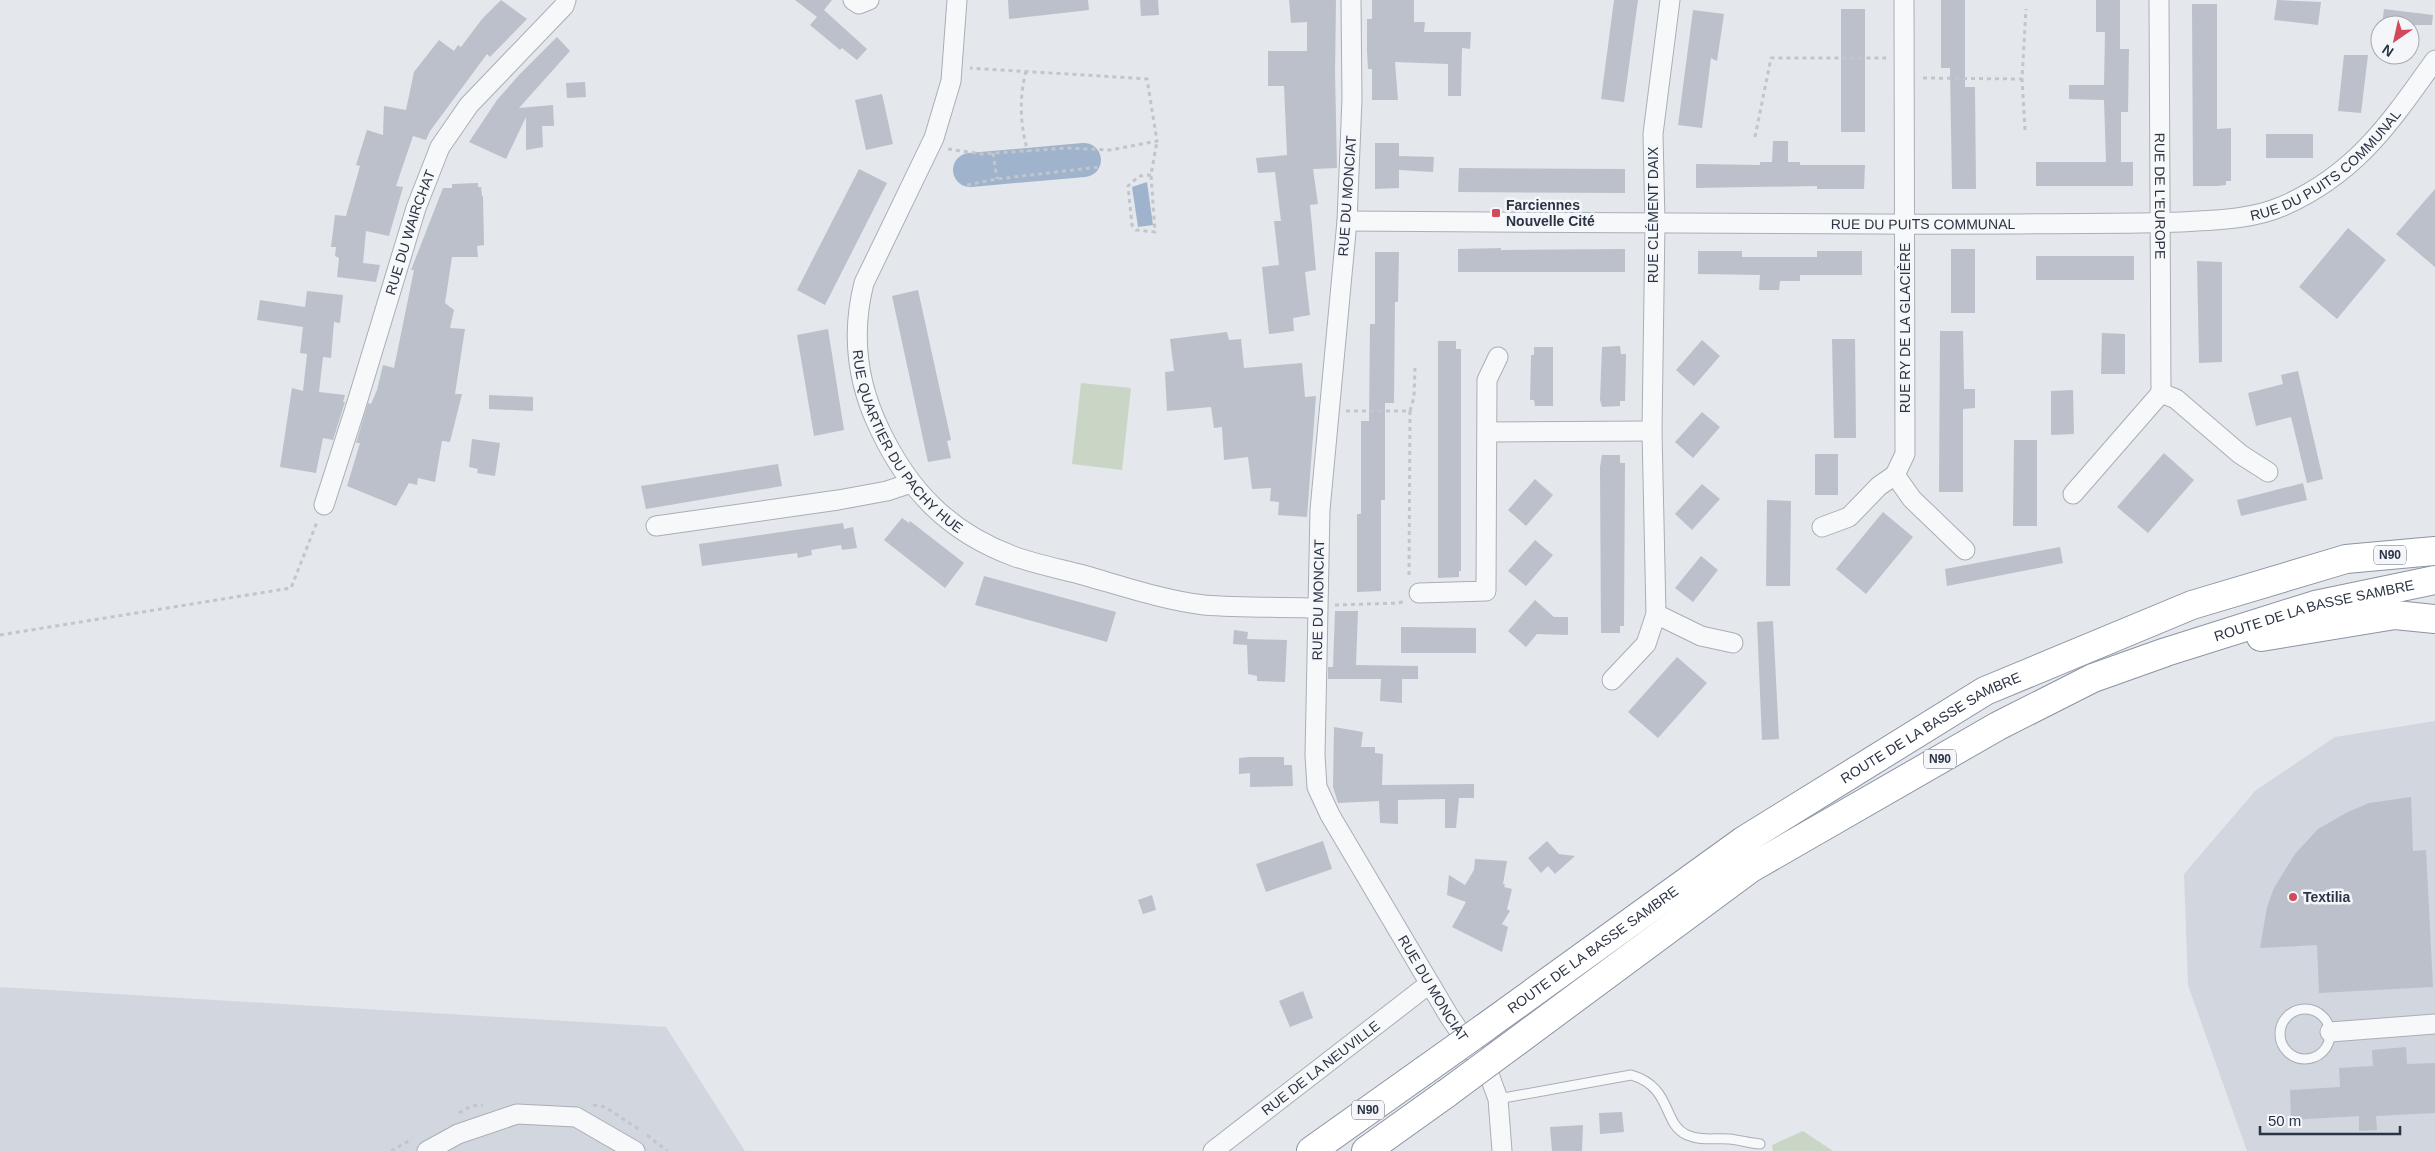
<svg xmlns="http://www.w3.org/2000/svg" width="2435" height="1151" font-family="Helvetica,sans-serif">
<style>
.built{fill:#d2d6de}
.green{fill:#c9d6c5}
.water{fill:#9fb4cc}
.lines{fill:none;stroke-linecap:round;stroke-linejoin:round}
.river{stroke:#9fb4cc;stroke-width:34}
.building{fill:#bbc0ca}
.lane-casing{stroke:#a9aeb7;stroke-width:11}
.street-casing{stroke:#a9aeb7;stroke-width:21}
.highway-casing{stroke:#8b94a3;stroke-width:30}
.path{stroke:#c2c5cb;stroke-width:3;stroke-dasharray:4 4;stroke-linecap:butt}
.lane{stroke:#f7f8fa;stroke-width:9}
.street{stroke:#f7f8fa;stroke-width:19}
.highway{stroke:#fff;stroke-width:28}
.highway-bridge-casing{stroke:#8b94a3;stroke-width:30;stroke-linecap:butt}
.highway-bridge{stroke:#fff;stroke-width:28}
.poi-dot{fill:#d1495b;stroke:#f4f6f9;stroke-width:2}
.labels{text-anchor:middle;stroke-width:5;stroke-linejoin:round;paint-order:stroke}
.shield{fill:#f4f6f9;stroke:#676e7b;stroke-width:1}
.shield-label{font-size:12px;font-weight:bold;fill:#2b3445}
.street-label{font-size:14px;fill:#2b3445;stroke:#f4f6f9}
.poi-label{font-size:14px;font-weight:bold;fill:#2b3445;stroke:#f4f6f9;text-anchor:start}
</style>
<rect width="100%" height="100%" fill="#e4e7ec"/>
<path class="built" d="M2435,721V1151H2247L2188,985L2184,874L2255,791L2335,737Z
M0,987L666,1027L745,1151H0Z"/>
<path class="green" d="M1081,383L1131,388L1122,470L1072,464Z
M1803,1131L1833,1151H1773L1772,1145Z"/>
<path class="water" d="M1147,182L1153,225L1138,227L1132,187Z"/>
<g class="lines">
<path class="river" d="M970,170L1084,160"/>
</g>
<path class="building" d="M501,0L527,19L490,57L487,54L430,131L426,140L413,136L396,186L403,187L389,236L366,231L363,263L380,265L376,282L337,277L339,258L335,256L336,247H331L335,215L346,216L360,166L356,165L367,130L383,135L384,106L406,110L414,72L439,40L454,51L458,45L461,47L482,19Z
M795,0H832L824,10L867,49L857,60L842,48L840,50L810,25L817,17Z
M1008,0H1088L1089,10L1009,19Z
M1140,0H1158L1159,15L1141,16Z
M1289,0H1336L1335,72L1337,168L1313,169L1318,204L1310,205L1316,270L1305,272L1310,315L1293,318L1294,331L1269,334L1262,267L1279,265L1274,221H1281L1275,172L1258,173L1256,158L1287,155L1284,86H1268V51H1307V22L1291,23Z
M1372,0H1414V22H1425L1424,32H1471L1470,49L1462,48L1461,96H1448V64L1395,62L1398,100H1372V69H1368L1367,51V19H1372Z
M1614,0H1638L1624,102L1601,99Z
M1941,0H1965V87H1975L1976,189H1952L1950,68H1941Z
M2096,0H2120V49H2129L2128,112H2121V162H2133V186H2036V162H2106L2104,100L2069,99V85H2104L2105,32H2096Z
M2277,0L2321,2L2318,25L2274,20Z
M2192,4H2217V129L2231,128V181H2226V185L2217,186H2193Z
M1841,9H1865V132H1841Z
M2384,9L2433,15L2432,25H2382Z
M1693,10L1724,14L1717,61L1711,58L1702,128L1678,125Z
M557,37L570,51L519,108L553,105L554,126H542L543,147L526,150V117L506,159L469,142L497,100L519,75Z
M2344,55H2368L2361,113L2338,111Z
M585,82L586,97L567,98L566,83Z
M882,94L893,144L866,150L855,100Z
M2266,134H2313V158H2266Z
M1773,141H1788V162H1800V165H1865L1864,189H1817V186L1696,188V164L1760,165V162H1772Z
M1375,143H1399V156L1434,157L1433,172L1399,170V188L1375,189Z
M1459,168L1625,169V193L1458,192Z
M859,169L887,183L825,305L797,290Z
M478,183V187H481L482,196H483L484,245L477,246L478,257H452L445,303L454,310L450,328L465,329L455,394H462L450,442L442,441L435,482L418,478L417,485L409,483L396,506L347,486L360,443H356L368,403L371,404L377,390L383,365L394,368L414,270H411L443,188H452V184Z
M2435,189V267L2396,234Z
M2348,228L2386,260L2337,319L2299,287Z
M1501,248V250L1625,249V272H1458V249Z
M1951,249H1975V313H1951Z
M1698,251H1742V257H1817V251H1862V275H1800V281H1780L1779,290H1759L1760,275L1698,274Z
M1375,252H1399L1398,302H1395L1394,403H1385V500H1381V591L1357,592V514H1361V421H1369L1370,324H1375Z
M2036,256H2134V280H2036Z
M2197,261L2222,262V362L2199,363Z
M918,290L951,440L947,441L951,458L928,462L892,296Z
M307,291L343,295L340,323L334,322L331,358L323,357L319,392L345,395L343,402H345L333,440L323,438L316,473L280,467L292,388L303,391L307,354L300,353L303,327L257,320L260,300L305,307Z
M828,329L844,430L814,436L797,335Z
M1940,331H1963L1964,389H1975V408L1963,409V492H1939Z
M1227,332L1229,340L1241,339L1244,368L1302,363L1305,397L1316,396L1307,517L1278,515L1279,502L1270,501L1271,488L1252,489L1248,457L1224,460L1222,427L1214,428L1211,407L1167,411L1165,372L1174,371L1170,339Z
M2102,333L2125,334V374H2101Z
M1832,339H1855L1856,438H1834Z
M1702,340L1720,356L1694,386L1676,370Z
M1438,341H1456V349H1461V571H1459V577L1438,578Z
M1620,346L1621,354H1626L1625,401H1620V406L1602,407L1600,400L1602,347Z
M1534,347H1553V406H1535L1534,400H1530L1531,355H1534Z
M2298,371L2323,479L2307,483L2291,417L2256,426L2248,393L2283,384L2281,375Z
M2073,390L2074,434L2051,435V391Z
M489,395L533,397V411L489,409Z
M1702,412L1720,427L1693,458L1675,442Z
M472,439L500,443L495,476L477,473L478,469L469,467Z
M2014,440H2037V526H2013Z
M2164,453L2194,480L2148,533L2117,507Z
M1815,454H1838V495H1815Z
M1602,455H1620V463H1625L1624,626H1620V633H1601L1600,467Z
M778,464L782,486L646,509L641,486Z
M1535,479L1553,495L1526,526L1508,510Z
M2303,483L2307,500L2241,516L2237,500Z
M1702,484L1720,499L1692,530L1675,514Z
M1767,500L1791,501L1790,586H1766Z
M1883,512L1913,537L1866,594L1836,569Z
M902,518L909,523L910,521L964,563L945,588L884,540Z
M843,523L844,529L853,527L857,548L842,550L841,545L811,550L812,555L798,558L797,553L702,566L699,544Z
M1535,540L1553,555L1526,586L1508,571Z
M2060,547L2063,563L1947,586L1945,569Z
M1701,556L1718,570L1693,602L1675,588Z
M984,576L1116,612L1107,642L975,605Z
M1535,600L1554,617H1568V635L1537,634L1526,647L1508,631Z
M1335,611H1358L1356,665L1418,666V679H1402V703L1380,701L1381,679H1328V667H1333Z
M1773,621L1779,739L1762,740L1757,622Z
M1401,627L1476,628V653H1401Z
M1234,630L1248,632L1247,639L1287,640L1285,682L1257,681V676L1248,674L1247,645L1233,644Z
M1677,657L1707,683L1658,738L1628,712Z
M1334,727L1363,732L1361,747H1375V753L1383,754L1382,785L1474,784V798H1459L1456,828H1445V799L1398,800V824L1380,823L1379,801L1338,803L1333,787Z
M1249,757H1284V765H1292L1293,786L1250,787V773L1239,774V758Z
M2411,797L2413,851L2426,850L2433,987L2319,993L2317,945L2260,948L2267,907L2274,888L2295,854L2318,829L2348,812L2369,803Z
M1323,841L1332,869L1266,892L1256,864Z
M1547,841L1559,854L1575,856L1555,874L1548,866L1541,873L1528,858Z
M1475,859L1507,861L1503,884H1505L1504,887L1512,889L1507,909L1510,911L1502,924L1508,927L1502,952L1452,927L1466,902L1447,895L1449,875L1465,885L1474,870Z
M1152,895L1156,910L1143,914L1138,900Z
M1303,991L1313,1018L1290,1027L1279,1001Z
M2406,1047L2407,1064L2435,1063V1113L2376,1116L2377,1130L2359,1131V1116L2291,1120L2290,1090L2340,1087L2339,1068L2373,1066L2372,1050Z
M1622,1112L1624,1132L1600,1134L1599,1113Z
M1583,1125L1582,1151H1552L1550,1127Z"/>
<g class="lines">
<defs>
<path id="lane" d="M2280 1034a25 25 0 1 1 50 0a25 25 0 1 1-50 0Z
M1498,1099L1631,1075C1673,1087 1662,1124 1687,1135C1701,1141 1714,1138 1729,1139C1739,1140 1750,1143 1760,1144"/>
<g id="street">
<path d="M853,0L859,4L869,0"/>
<path id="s1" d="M957,0L951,81L934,138L864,283C851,334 857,383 880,430C909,491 949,532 1013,556C1035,564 1060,569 1083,575C1122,586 1163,600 1204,605C1241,608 1280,607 1317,608"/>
<path id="s2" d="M1351,0L1352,99L1347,221L1320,510L1315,755L1317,787L1330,815L1449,1016L1490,1077L1498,1099L1502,1151"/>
<path id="s3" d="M2159,0L2161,393"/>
<path id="s4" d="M1347,221C1571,222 1795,225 2019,224C2073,223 2127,224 2181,222C2216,220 2250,220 2283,206C2356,174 2390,123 2435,60"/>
<path d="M1487,432L1652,431"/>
<path d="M1895,475L1905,454L1904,0"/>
<path d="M2073,494L2161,393L2176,399L2240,454L2268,472"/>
<path id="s5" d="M324,505L355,409L416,208L440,147L469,105L564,6L566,0"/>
<path d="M656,526L838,500L887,491L911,483"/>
<path d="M1822,527L1849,517L1879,486L1895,475L1912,499L1965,550"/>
<path d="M1419,593L1486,591L1487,380L1498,357"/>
<path d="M1656,614L1652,431L1655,222L1653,134L1670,0"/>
<path d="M1612,680L1646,644L1656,614L1701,636L1733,643"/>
<path d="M2330,1032L2435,1024"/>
<path d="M427,1151L458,1134L517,1114L576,1117L635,1151"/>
<path id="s6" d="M1213,1151L1429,984"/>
</g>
<g id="highway">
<path d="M2261,637L2395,615L2435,619"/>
<path id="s7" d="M1484,1028L1743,841L1985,691L2192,605L2346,559L2435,551"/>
<path id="s8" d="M1501,1053L1751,868L1998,726L2093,678L2166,652L2315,605L2435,580"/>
<path d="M1311,1151L1425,1070"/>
<path d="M1366,1151L1447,1093"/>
</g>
</defs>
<use href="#lane" class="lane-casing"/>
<use href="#street" class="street-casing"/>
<use href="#highway" class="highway-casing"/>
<path class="path" d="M1026,71C1019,97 1020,126 1028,152
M1923,78L2022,79
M2025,130L2022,79L2026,9
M1755,137L1771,58H1886
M948,149L982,154L1067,148L1110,150L1157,141L1147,79L970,68
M993,153L997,179
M1151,175L1139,176L1128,186L1132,225L1136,230L1155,232L1151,175L1157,141
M967,185L997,179L1099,167
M1346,411H1410L1409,578
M1410,411L1414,397L1415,368
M1335,605L1399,603L1404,601
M0,635L291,588L317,522
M593,1105L605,1107L640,1130
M459,1113L471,1106L483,1105
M647,1135L667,1151
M391,1151L412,1139"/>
<use href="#lane" class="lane"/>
<use href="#street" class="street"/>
<use href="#highway" class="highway"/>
<defs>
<path id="highway-bridge" d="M1425,1070L1484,1028
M1447,1093L1501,1053"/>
</defs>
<use href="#highway-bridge" class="highway-bridge-casing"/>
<use href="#highway-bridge" class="highway-bridge"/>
</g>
<g class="poi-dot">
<rect x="1491" y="208" width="10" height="10" rx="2.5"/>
<circle cx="2293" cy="897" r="5"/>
</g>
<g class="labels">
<g class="shield">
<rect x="2374" y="545.5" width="32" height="19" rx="4"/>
<rect x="1924" y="749.5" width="32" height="19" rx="4"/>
<rect x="1352" y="1100.5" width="32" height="19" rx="4"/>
</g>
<g class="shield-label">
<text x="2390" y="559">N90</text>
<text x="1940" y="763">N90</text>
<text x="1368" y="1114">N90</text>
</g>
<g class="street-label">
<text dy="5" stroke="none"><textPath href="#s4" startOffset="996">RUE DU PUITS COMMUNAL</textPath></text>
<text transform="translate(1347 196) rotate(-86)" y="5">RUE DU MONCIAT</text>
<text dy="5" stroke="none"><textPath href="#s3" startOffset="196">RUE DE L'EUROPE</textPath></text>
<text transform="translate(1653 215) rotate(-90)" y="5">RUE CLÉMENT DAIX</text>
<text dy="5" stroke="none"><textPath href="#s4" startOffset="576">RUE DU PUITS COMMUNAL</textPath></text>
<text dy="5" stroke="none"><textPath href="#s5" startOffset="286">RUE DU WAIRCHAT</textPath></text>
<text transform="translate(1905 328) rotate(-90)" y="5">RUE RY DE LA GLACIÈRE</text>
<text dy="5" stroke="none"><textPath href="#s1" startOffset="476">RUE QUARTIER DU PACHY HUE</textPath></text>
<text transform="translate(1318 600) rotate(-89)" y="5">RUE DU MONCIAT</text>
<text dy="5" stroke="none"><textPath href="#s8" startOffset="934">ROUTE DE LA BASSE SAMBRE</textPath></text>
<text dy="5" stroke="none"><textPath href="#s7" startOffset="539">ROUTE DE LA BASSE SAMBRE</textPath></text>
<text dy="5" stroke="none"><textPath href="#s7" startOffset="134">ROUTE DE LA BASSE SAMBRE</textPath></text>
<text dy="5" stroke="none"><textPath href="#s2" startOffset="1021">RUE DU MONCIAT</textPath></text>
<text dy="5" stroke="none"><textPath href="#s6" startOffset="136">RUE DE LA NEUVILLE</textPath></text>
</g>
<g class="poi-label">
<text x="1506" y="210">Farciennes<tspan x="1506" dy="16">Nouvelle Cité</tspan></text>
<text x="2303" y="902">Textilia</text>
</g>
</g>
<g transform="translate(2395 40) rotate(214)"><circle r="24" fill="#f4f6f9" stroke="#a4a8b1"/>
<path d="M0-4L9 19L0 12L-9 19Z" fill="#d1495b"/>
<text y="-8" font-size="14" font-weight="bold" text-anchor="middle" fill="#2b3445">N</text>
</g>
<path d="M2260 1126v8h140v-8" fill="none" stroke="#2b3445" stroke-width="2.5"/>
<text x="2268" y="1126" font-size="15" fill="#2b3445" stroke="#f4f6f9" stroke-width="4" paint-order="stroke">50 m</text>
</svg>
